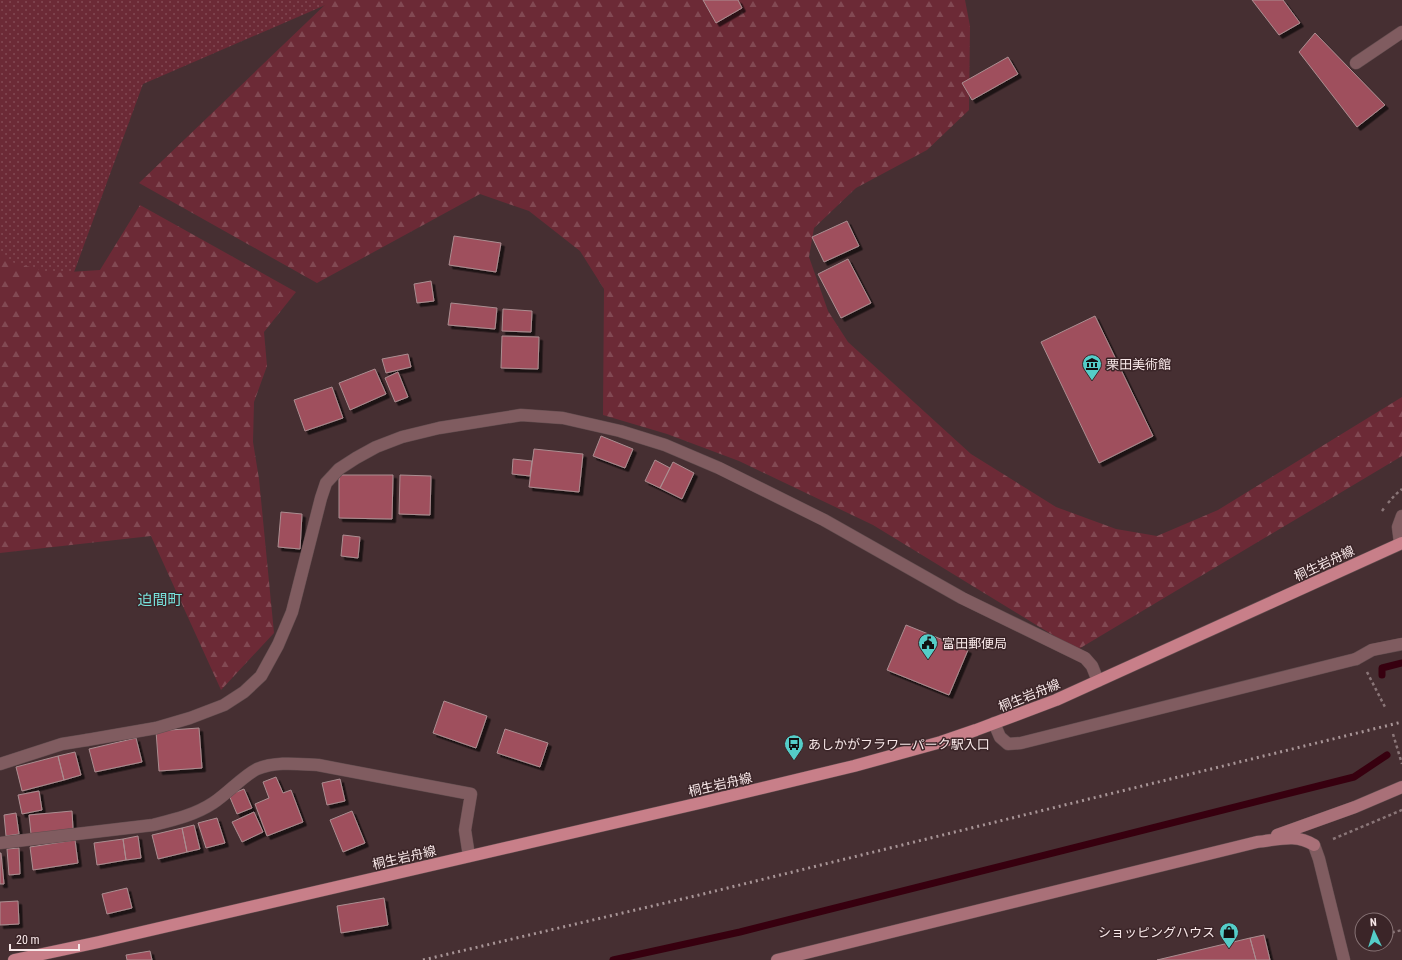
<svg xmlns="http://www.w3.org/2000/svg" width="1402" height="960" font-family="'Roboto Condensed','Noto Sans JP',sans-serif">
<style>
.grass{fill:url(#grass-dots)}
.forest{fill:url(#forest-firs)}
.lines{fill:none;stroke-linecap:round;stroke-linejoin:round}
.stream{stroke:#37000f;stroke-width:7}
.building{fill:#9f4f5d;stroke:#ab8e91;filter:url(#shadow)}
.lane-casing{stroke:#624d4f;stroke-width:13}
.street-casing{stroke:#624d4f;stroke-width:13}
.secondary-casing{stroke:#624d4f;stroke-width:13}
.primary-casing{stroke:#624d4f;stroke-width:13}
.path{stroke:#8a7678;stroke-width:2.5;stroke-dasharray:3 3;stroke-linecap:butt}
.lane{stroke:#805c60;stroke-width:12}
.street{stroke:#805c60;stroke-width:12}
.secondary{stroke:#a97078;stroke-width:12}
.primary{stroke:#c87f89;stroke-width:12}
.rail{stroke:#a89597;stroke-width:3;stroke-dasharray:2 4;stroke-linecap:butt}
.labels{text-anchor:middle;stroke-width:3;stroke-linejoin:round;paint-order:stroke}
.poi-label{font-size:13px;fill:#f8e8e9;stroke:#3b2528;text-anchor:start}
.street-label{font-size:13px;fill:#f8e8e9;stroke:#3b2528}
.quarter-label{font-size:15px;fill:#78e4de;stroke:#3b2528}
</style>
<defs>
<pattern id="grass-dots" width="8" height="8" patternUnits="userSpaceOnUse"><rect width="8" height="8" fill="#6c2a36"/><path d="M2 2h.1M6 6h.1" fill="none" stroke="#824953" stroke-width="1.8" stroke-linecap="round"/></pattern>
<pattern id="forest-firs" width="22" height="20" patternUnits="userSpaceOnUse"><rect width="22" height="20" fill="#6c2a36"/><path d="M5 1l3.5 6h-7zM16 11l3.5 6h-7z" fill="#824953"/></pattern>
<filter id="shadow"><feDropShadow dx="3.5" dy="3.5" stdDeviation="0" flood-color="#0009"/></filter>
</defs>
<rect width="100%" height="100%" fill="#462f32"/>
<path class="grass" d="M0,0H337L143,84L62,305L0,277Z"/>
<path class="forest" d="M330,0H965L970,26L969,110L927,150L856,188L814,228L809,257L828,311L848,342L971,454L1056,507L1116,529L1157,536L1218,510L1402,397V456L1077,650L873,525L739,461L667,434L603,415L604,289L580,251L529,211L480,194L317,283L139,183Z
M140,205L296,292L264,332L267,366L254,402L253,442L259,479L274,633L221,690L151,536L0,553V252L11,262L53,273L100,270Z"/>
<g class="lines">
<path class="stream" d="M1382,675V668L1402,663
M613,960L740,932L1354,777L1387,755"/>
</g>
<path class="building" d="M703,0H738L742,8L716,23Z
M1252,0H1283L1300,23L1279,35Z
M1315,33L1385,105L1357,127L1299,52Z
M1008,57L1018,74L972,100L962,83Z
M847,221L859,246L824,262L812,237Z
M454,236L501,243L496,272L449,265Z
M848,259L871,303L841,318L818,274Z
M431,281L434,301L417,303L414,284Z
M451,303L497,308L495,329L448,325Z
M503,309L532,311L531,332L502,331Z
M1095,316L1153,436L1099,463L1041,342Z
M502,336L539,337L538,369L501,368Z
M408,354L411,367L386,373L382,359Z
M375,369L386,394L350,410L339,383Z
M398,372L408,397L395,402L385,378Z
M332,387L343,418L305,431L294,400Z
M601,436L633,449L625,468L593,456Z
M534,449L583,454L579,492L529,487Z
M513,459L532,461L530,476L512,474Z
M655,460L670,468L660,488L645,481Z
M673,462L694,473L682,499L660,488Z
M339,475H393L392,519L339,518Z
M400,475L431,476L430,515L399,514Z
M281,512L302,514L300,549L278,547Z
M343,535L360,537L358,558L341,556Z
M906,625L968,650L949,695L887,670Z
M444,701L487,716L476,748L433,733Z
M199,728L202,768L159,771L156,731Z
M505,729L548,743L540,767L497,753Z
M136,738L142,762L95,772L89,749Z
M75,752L81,775L64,780L58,756Z
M58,756L64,780L22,791L16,767Z
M276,777L283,793L291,790L303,822L267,836L255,804L269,798L263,782Z
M340,779L345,801L327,805L322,783Z
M244,789L252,808L237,814L229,795Z
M39,791L42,810L22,814L18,795Z
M72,811L73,829L31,834L29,815Z
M352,811L365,843L343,852L330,820Z
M254,812L263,832L242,842L232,822Z
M16,813L19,834L6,836L4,815Z
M217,818L225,843L206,848L198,823Z
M194,825L200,849L187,852L182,828Z
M182,828L187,852L158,859L152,835Z
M138,836L141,858L126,860L123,839Z
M123,839L126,860L97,865L94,843Z
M75,840L78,863L33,870L30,847Z
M19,848L20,874L9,875L7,849Z
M0,853H1L4,884H0Z
M127,888L132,908L107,914L102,894Z
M384,898L388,925L341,933L337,906Z
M18,901L19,924L0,925V902Z
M1264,935L1270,960H1256L1250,938Z
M1250,938L1256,960H1157Z
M150,951L152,960H127L126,955Z"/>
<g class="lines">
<defs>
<path id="lane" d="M1400,543L1398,527L1402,516
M1356,659L1372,650L1402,644
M87,740L156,728L190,718L224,705L244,692L261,676L278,645L292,612L321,498L326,483L339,469L356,458L376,447L402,437L439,428L521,415L563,418L620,431L665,445L719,468L824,520L962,598L1085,658L1092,666L1098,681
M0,843L153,825C173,820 195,815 213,803C227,794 243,776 257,769C276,761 298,764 318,765L471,794L465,830L469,856"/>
<path id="street" d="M1356,63L1402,32
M994,723L1000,737L1008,744L1021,743L1356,659
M0,764L62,744L87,740
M1314,845L1319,859L1344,960"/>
<path id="secondary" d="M1277,835L1355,807L1402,787
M777,960L1257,842C1278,840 1295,833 1314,845"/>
<path id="primary" d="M14,960L99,942L704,802L854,766L941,742L976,730L1056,700L1402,543"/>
</defs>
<use href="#lane" class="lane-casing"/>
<use href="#street" class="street-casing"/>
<use href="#secondary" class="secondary-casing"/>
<use href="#primary" class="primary-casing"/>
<path class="path" d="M1388,503L1395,495L1402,489
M1382,511L1385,507
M1367,672L1386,709
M1393,734L1402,764
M1333,839L1402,810
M1386,934L1402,930"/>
<use href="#lane" class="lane"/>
<use href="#street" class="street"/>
<use href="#secondary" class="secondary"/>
<use href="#primary" class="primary"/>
<path class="rail" d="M423,960L699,895L1402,722"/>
</g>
<defs>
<symbol id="museum-pin" viewBox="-11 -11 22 30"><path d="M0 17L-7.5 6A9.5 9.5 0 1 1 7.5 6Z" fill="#54cdc8" stroke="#3b2528"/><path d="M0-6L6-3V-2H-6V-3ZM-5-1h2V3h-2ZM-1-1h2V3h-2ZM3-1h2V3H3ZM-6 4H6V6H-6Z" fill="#111"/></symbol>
<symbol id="civic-pin" viewBox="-11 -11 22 30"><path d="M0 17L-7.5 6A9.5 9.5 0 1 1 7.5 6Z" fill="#54cdc8" stroke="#3b2528"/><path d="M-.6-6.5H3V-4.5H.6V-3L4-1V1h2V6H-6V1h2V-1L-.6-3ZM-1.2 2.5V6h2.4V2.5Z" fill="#111"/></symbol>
<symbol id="bus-pin" viewBox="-11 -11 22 30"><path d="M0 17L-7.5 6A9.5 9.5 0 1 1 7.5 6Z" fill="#54cdc8" stroke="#3b2528"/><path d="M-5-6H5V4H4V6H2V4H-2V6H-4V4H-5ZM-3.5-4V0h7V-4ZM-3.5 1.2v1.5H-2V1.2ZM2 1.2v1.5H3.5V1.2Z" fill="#111"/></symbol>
<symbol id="shop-pin" viewBox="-11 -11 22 30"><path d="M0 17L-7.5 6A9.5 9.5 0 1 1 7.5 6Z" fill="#54cdc8" stroke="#3b2528"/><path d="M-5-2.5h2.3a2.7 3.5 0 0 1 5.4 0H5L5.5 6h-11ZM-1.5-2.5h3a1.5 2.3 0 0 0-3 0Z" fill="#111"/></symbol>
</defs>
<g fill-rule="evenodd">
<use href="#museum-pin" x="1081" y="353" width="22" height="30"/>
<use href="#civic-pin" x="917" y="632" width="22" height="30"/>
<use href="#bus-pin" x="783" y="733" width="22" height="30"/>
<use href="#shop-pin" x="1218" y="921" width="22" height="30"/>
</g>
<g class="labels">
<g class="poi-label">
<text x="1106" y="369">栗田美術館</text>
<text x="942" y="648">富田郵便局</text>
<text x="808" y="749">あしかがフラワーパーク駅入口</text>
<text x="1215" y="937" text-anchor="end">ショッピングハウス</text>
</g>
<g class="street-label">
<text transform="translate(1324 563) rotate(-25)" y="5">桐生岩舟線</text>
<text transform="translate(1029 695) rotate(-22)" y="5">桐生岩舟線</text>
<text transform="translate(720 784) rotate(-13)" y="5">桐生岩舟線</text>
<text transform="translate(404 857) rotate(-13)" y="5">桐生岩舟線</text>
</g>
<g class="quarter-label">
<text x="160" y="605">迫間町</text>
</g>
</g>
<g transform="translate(1374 932) rotate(356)"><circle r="19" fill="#3b2528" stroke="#877375"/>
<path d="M0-3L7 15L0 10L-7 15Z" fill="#54cdc8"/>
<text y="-6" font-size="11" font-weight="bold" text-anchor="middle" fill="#f8e8e9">N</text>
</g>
<path d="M10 944v6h69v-6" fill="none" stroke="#f8e8e9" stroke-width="2"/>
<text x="16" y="944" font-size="12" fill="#f8e8e9" stroke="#3b2528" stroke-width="3" paint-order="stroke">20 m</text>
</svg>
